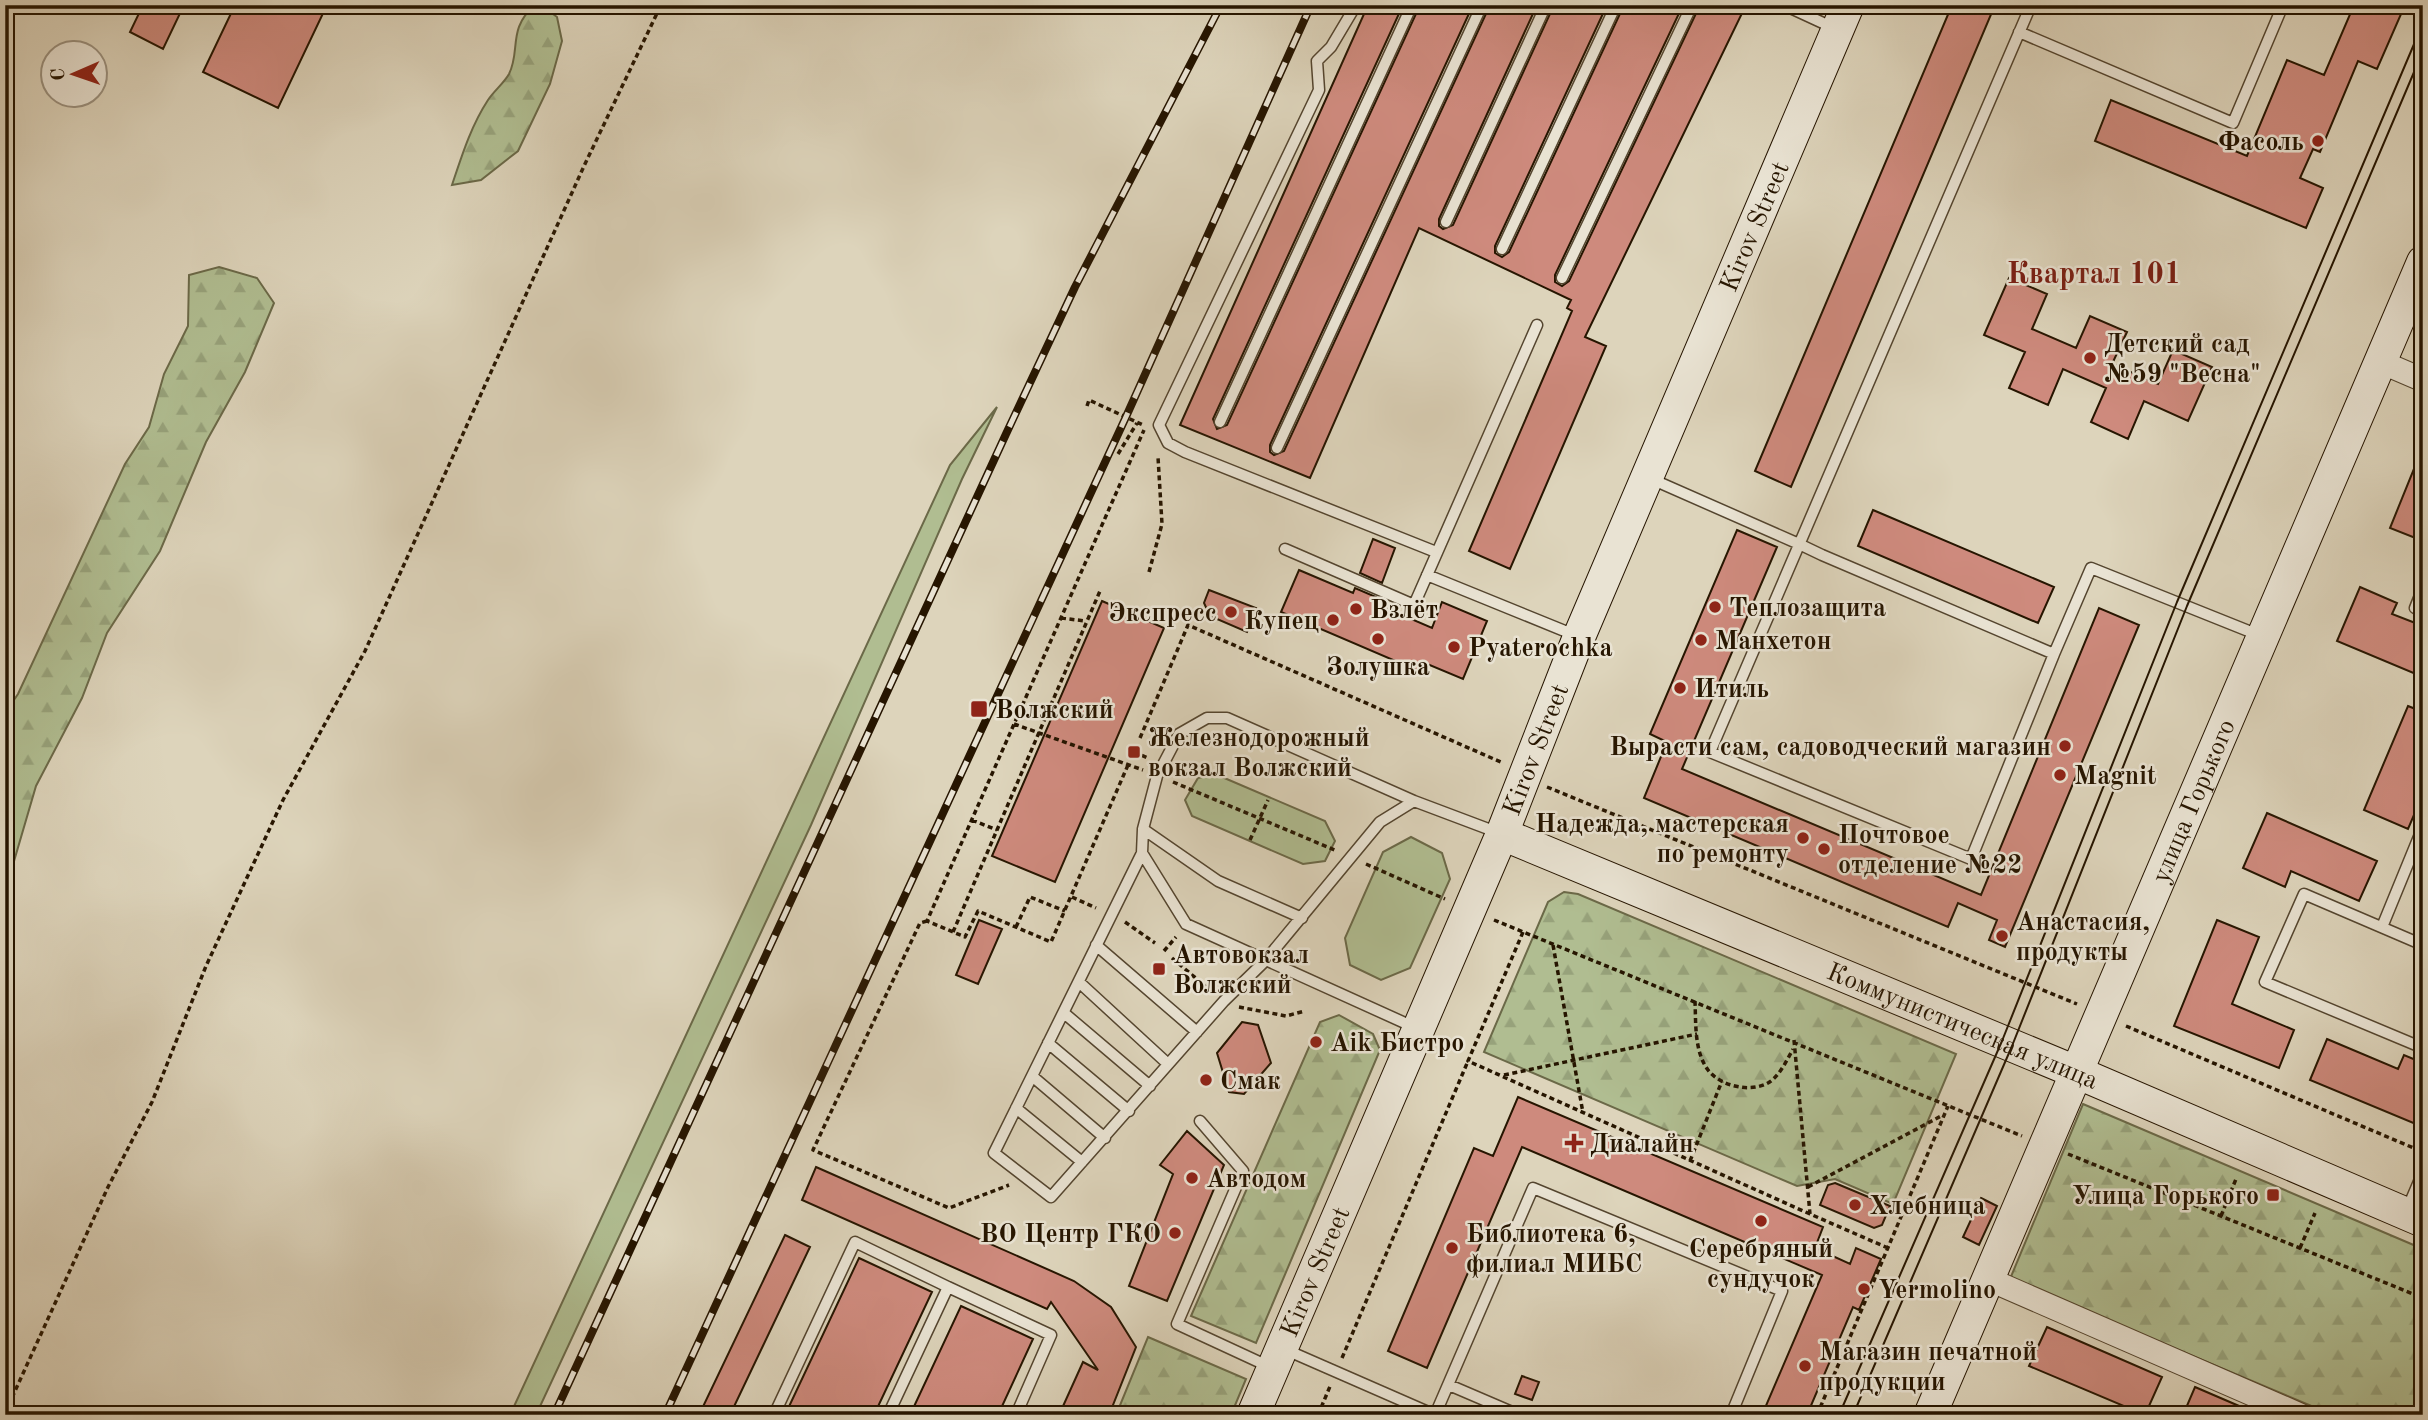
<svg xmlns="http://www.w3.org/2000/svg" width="2428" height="1420" font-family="'Old Standard TT',serif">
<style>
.grass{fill:#b0bd91;stroke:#6b6948;stroke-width:2}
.forest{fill:url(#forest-firs);stroke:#6b6948;stroke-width:2}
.building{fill:#ce8a7d;stroke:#261500;stroke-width:2}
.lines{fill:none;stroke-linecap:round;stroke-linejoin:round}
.lane-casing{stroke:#54452f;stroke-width:13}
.street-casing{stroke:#54452f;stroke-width:25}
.secondary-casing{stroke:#261500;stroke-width:34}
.path{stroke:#261500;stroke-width:3.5;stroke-dasharray:5 3.5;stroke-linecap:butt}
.lane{stroke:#e9e3d3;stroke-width:10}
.street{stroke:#e9e3d3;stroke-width:23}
.secondary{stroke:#e9e3d3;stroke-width:32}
.tram{stroke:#261500;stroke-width:2}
.rail-casing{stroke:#261500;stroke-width:8}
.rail{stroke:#e9e3d3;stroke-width:5;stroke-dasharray:16;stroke-linecap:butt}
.poi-dot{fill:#8f2418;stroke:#e9e3d3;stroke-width:2.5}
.labels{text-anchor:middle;stroke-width:5;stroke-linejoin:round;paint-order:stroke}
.poi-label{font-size:26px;font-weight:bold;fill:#261500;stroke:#e9e3d3;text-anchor:start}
.street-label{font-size:26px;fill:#261500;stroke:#e9e3d3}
.quarter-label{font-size:30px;font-weight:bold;fill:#7a1f14;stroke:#e9e3d3}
</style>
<defs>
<pattern id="forest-firs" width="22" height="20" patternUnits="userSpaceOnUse" patternTransform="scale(1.75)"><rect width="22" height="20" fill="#b0bd91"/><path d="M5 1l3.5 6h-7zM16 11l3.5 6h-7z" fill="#97a27b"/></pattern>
</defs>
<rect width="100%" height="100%" fill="#ddd4bb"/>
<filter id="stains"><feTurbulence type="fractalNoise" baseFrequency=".00286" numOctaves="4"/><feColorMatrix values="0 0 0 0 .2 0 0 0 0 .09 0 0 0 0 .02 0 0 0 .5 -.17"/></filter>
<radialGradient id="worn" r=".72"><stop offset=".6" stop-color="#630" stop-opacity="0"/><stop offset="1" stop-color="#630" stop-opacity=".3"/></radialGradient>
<path class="grass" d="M997,407L962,479L811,825L536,1415H510L950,465Z
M1215,774L1325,821L1335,841L1325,861L1303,864L1192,816L1185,800L1198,778Z
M1411,837L1442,853L1450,879L1410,968L1381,980L1350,965L1345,938L1383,852Z"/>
<path class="forest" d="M535,5H541L557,17L562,41L550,84L518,151L481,180L452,185C462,155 471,126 488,100C494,91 504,83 509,74C521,50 507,29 535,5Z
M219,267L257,278L274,303L245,372L206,442L160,551L107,633L82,698L36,786L5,892V713L18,694L125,464L149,427L164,374L188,326L189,275Z
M1564,892L1578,894L1956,1054L1893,1204L1835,1179L1797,1186L1484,1052L1548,902Z
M1339,1015L1373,1034L1380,1050L1256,1343L1191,1316L1320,1022Z
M2083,1104L2423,1249V1415H2333L2010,1279Z
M1148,1337L1246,1379L1231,1415H1116Z"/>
<path class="building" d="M143,5H184L163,49L130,32Z
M235,5H327L278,108L203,72Z
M1368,5H1403L1213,419L1217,429L1227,425L1420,5H1473L1270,445V452L1274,455L1284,451L1490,5H1537L1439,219V226L1443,229L1453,225L1554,5H1607L1495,246V253L1502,257L1509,252L1624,5H1683L1555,275V282L1562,286L1569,281L1700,5H1746L1585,337L1606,346L1510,569L1469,551L1572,311L1567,308L1571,300L1419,228L1310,478L1180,425Z
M1952,5H1995L1791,487L1755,471Z
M2354,5H2405L2377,69L2358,61L2320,152L2313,149L2300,178L2323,188L2306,228L2095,141L2111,100L2247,156L2287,60L2324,75Z
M2009,278L2047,294L2032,329L2076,348L2090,316L2127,332L2112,364L2158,384L2173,350L2212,367L2188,421L2144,401L2128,439L2091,422L2106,388L2063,369L2048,405L2009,388L2025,352L1984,335Z
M2422,449H2423V541L2390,528Z
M1873,510L2054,587L2038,623L1858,546Z
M1737,530L1777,547L1682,769L1981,895L2099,608L2139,625L2005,947L1989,940L1997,920L1958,903L1948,927L1644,798L1667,742L1650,734Z
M1373,539L1395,548L1382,583L1360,573Z
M1299,570L1353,593L1355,588L1376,597L1374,603L1432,628L1442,602L1487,621L1463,679L1425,663L1421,672L1281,612Z
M2360,587L2397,603L2392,614L2423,626V677L2337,641Z
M1209,590L1256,608L1247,632L1210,616L1204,603Z
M1102,601L1164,628L1055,882L992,856Z
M2408,706L2423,712V794L2408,829L2364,810Z
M2267,813L2377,861L2359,901L2291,871L2285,887L2243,868Z
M979,920L1002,929L978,984L956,975Z
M2217,920L2259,937L2232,1004L2294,1030L2279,1068L2174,1026Z
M1242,1022L1258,1025L1271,1063L1244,1094L1229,1092L1217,1053Z
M2327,1039L2398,1069L2404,1055L2423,1063V1127L2310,1080Z
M1518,1097L1823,1227L1815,1248L1850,1264L1856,1248L1881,1259L1859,1310L1853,1307L1807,1415H1762L1822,1275L1522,1147L1427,1368L1388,1351L1474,1148L1493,1156Z
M1187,1131L1224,1165L1167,1301L1129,1286L1173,1174L1160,1165Z
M816,1167L1074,1281L1111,1307L1136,1347L1109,1415H1059L1083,1362L1098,1370L1051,1302L1047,1309L802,1200Z
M1835,1183L1890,1206L1882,1225L1874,1228L1820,1205L1828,1185Z
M1981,1198L1997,1206L1979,1245L1963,1237Z
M785,1235L810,1247L730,1415H699Z
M859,1258L932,1292L874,1415H785Z
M961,1306L1033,1339L998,1415H910Z
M2047,1327L2162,1377L2145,1415L2029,1366Z
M1522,1376L1539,1382L1532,1400L1515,1394Z
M2195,1387L2260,1415H2183Z"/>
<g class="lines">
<defs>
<path id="lane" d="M1356,5L1331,47L1317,61L1319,90L1159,425L1168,443L1185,452L1436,552
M1784,5L1836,29
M2019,32L2233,123L2283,5
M1446,222L1546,5
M1502,249L1616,5
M1562,278L1692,5
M1220,422L1412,5
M1277,448L1482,5
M1649,478L1799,544L1822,555L2054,654L1971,859L1710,752L2031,5
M1285,549L1414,605L1537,325
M1427,575L1577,636
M2423,588L2415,608L2423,612
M2054,654L2091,568L2261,636
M1143,829L1218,881L1302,918
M1142,853L994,1153L1051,1197L1224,1001L1265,961L1380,822L1414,801
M2382,927L2423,827
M1096,945L1197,1032
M2423,945L2304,894L2265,982L2423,1048
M1080,983L1168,1064
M1064,1013L1150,1086
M1416,1028L1186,924L1142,853L1143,829L1157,776L1179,734L1207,718H1227L1414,801L1499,833
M1048,1043L1129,1111
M1032,1076L1105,1138
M1016,1108L1082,1162
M1200,1121L1243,1171L1177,1324L1270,1367
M2406,1212L2423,1172
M1284,1349L1435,1415L1533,1188L1782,1291L1731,1415
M1449,1385L1519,1415
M774,1415L855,1242L948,1287
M888,1415L948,1287L1051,1335L1016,1415"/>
<path id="street" d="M2381,362L2423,380
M1988,1279L2300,1415"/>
<g id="secondary">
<path id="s1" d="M1502,834L2076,1072L2423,1221"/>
<path id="s2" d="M1253,1415L1502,834L1579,637L1848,5"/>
<path id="s3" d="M1930,1415L2423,262"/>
</g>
</defs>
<use href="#lane" class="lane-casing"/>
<use href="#street" class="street-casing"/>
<use href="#secondary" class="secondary-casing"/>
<path class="path" d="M1087,406L1089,400L1143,425
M1118,454L1137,423
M1149,572L1162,524L1158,457
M1061,618L1085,621
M1014,724L1143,770
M1140,738L1188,625L1503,763
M1134,752L1148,758
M1128,765L1051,942L978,911L965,937L927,921L1144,430
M1173,782L1337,851
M1547,787L2077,1004
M972,820L997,830
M1250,840L1268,800
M1366,864L1445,899
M1072,897L1096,908
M1494,920L2022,1136
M927,921L920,923L813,1150L949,1208L1009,1185
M1125,922L1155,943
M1016,927L1030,897L1065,911
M953,932L1100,591
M1523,932L1468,1061L1810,1214
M1553,945L1583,1113
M1164,951L1176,937
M1172,958L1211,991
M1695,1001C1696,1023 1694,1051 1708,1070C1720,1086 1750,1093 1768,1083C1779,1077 1787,1060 1793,1049
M1239,1007L1286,1016L1305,1011
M2126,1026L2423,1152
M1794,1040L1810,1214L1888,1248
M1504,1075L1697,1034
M2068,1154L2423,1298
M1690,1161L1722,1081
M1808,1187L1943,1115
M2221,1216L2236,1179
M2300,1248L2315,1213
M1342,1358L1468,1061
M5,1413L108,1187L152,1102L206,966L283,800L365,651L584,166L661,5
M1318,1415L1331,1384
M1817,1415L1948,1106"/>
<use href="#lane" class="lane"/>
<use href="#street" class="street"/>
<use href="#secondary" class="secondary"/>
<path class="tram" d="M1839,1415L2002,1041L2177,602L2423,23
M1853,1415L2012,1046L2187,606L2423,51"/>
<defs>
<path id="rail" d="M554,1415L1006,434L1075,287L1221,5
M665,1415L1125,419L1311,5"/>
</defs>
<use href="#rail" class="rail-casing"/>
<use href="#rail" class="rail"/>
</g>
<g class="poi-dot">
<circle cx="2318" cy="141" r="7"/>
<circle cx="2090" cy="358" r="7"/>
<circle cx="1715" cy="607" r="7"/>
<circle cx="1356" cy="609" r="7"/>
<circle cx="1231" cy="612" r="7"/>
<circle cx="1333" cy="620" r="7"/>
<circle cx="1378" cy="639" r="7"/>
<circle cx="1701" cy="640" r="7"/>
<circle cx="1454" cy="647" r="7"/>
<circle cx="1680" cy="688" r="7"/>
<rect x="970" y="700" width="18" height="18" rx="3.5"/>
<circle cx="2065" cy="746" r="7"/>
<rect x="1127" y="745" width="14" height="14" rx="3.5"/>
<circle cx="2060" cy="775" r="7"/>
<circle cx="1803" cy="838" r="7"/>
<circle cx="1824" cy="849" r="7"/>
<circle cx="2002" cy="936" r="7"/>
<rect x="1152" y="962" width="14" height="14" rx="3.5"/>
<circle cx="1316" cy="1042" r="7"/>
<circle cx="1206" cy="1080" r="7"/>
<path d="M1570.5 1132.5h7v7h7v7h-7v7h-7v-7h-7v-7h7z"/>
<circle cx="1192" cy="1178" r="7"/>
<rect x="2266" y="1188" width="14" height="14" rx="3.5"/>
<circle cx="1855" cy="1205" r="7"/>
<circle cx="1761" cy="1221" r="7"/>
<circle cx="1175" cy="1233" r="7"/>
<circle cx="1452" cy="1248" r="7"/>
<circle cx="1864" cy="1289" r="7"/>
<circle cx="1805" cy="1366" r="7"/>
</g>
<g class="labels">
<g class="poi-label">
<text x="2304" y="150" text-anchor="end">Фасоль</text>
<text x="2104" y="352">Детский сад<tspan x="2104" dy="30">№59 "Весна"</tspan></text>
<text x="1729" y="616">Теплозащита</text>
<text x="1370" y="618">Взлёт</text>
<text x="1217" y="621" text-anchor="end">Экспресс</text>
<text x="1319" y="629" text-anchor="end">Купец</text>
<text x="1715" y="649">Манхетон</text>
<text x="1468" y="656">Pyaterochka</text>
<text x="1378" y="675" text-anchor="middle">Золушка</text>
<text x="1694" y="697">Итиль</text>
<text x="995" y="718">Волжский</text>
<text x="1148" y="746">Железнодорожный<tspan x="1148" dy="30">вокзал Волжский</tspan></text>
<text x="2051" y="755" text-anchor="end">Вырасти сам, садоводческий магазин</text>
<text x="2074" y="784">Magnit</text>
<text x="1789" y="832" text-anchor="end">Надежда, мастерская<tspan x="1789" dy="30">по ремонту</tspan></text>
<text x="1838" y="843">Почтовое<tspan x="1838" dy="30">отделение №22</tspan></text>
<text x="2016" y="930">Анастасия,<tspan x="2016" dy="30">продукты</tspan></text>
<text x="1173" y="963">Автовокзал<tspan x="1173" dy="30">Волжский</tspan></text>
<text x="1330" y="1051">Aik Бистро</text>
<text x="1220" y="1089">Смак</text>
<text x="1590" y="1152">Диалайн</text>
<text x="1206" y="1187">Автодом</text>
<text x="2259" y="1204" text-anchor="end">Улица Горького</text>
<text x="1869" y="1214">Хлебница</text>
<text x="1161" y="1242" text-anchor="end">ВО Центр ГКО</text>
<text x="1466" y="1242">Библиотека 6,<tspan x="1466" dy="30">филиал МИБС</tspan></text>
<text x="1761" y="1257" text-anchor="middle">Серебряный<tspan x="1761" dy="30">сундучок</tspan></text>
<text x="1878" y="1298">Yermolino</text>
<text x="1819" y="1360">Магазин печатной<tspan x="1819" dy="30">продукции</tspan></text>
</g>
<g class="street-label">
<text dy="9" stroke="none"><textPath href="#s2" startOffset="1290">Kirov Street</textPath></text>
<text dy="9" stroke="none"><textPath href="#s2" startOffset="723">Kirov Street</textPath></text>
<text dy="9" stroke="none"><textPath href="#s3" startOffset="668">улица Горького</textPath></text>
<text dy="9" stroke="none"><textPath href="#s1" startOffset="499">Коммунистическая улица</textPath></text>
<text dy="9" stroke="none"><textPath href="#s2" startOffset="156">Kirov Street</textPath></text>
</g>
<g class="quarter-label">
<text x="2094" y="283">Квартал 101</text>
</g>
</g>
<rect width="2428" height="1420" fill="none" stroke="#ddd4bb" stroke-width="28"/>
<rect x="7" y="7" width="2414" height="1406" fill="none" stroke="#261500" stroke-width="3.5"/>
<rect x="14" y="14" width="2400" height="1392" fill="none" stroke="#261500" stroke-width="2"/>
<g transform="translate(74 74) rotate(268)"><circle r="33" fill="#e9e3d3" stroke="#9b917f" stroke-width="2"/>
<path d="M0-5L12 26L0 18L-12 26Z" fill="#8f2418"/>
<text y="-10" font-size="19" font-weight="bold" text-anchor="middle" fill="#261500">С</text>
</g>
<rect width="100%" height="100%" filter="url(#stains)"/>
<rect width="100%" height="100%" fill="url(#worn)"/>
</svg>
